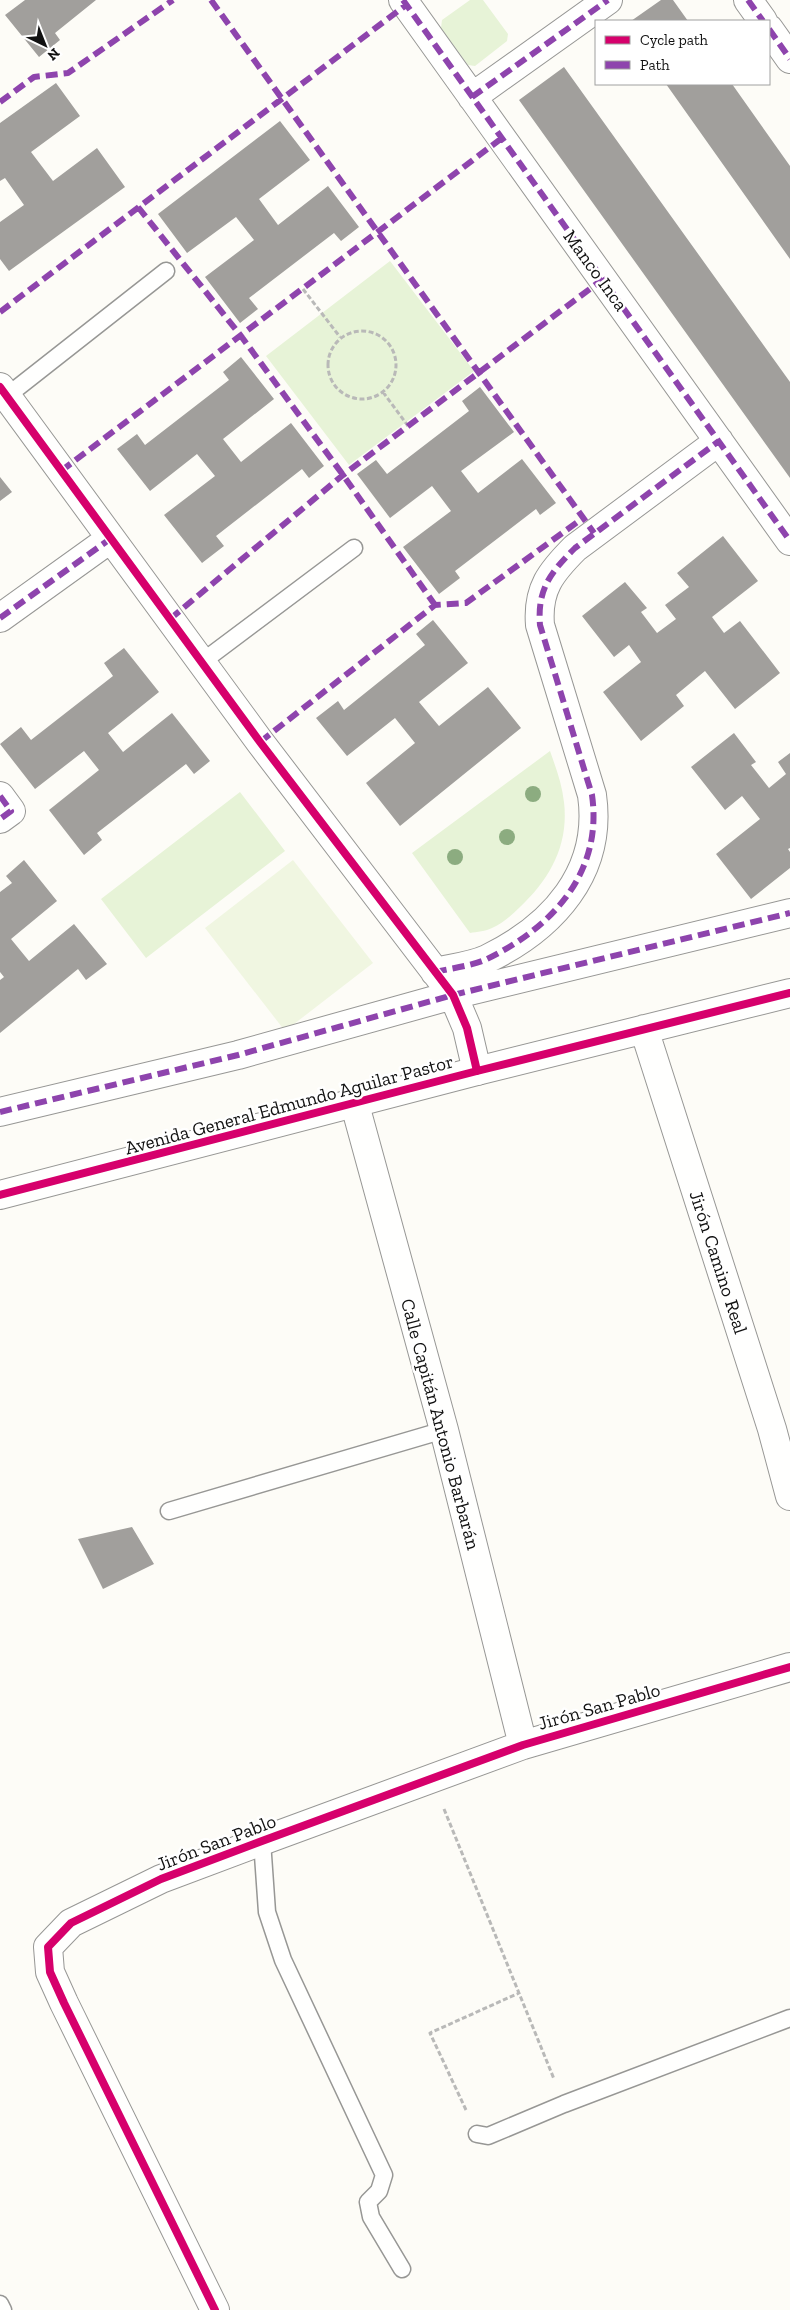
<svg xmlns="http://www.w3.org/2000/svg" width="790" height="2310" font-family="'Zilla Slab',serif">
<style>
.green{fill:#e7f3d7}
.pitch{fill:#f0f6e1}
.building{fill:#a19f9c}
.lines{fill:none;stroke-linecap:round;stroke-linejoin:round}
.service-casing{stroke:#979795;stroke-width:19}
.minor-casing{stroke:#979795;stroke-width:30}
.tertiary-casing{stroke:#979795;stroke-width:30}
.path{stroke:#b9b9b8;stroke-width:3;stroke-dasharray:5 2.5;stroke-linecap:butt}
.service{stroke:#fffffe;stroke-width:16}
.minor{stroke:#fffffe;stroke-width:28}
.tertiary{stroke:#fffffe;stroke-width:28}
.quiet{stroke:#8e44ad;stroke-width:6;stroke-dasharray:12 6;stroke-linecap:butt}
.cycleway-casing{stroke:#fff;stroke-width:11}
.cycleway{stroke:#d6006c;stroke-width:8}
.tree{fill:#8cac80}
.labels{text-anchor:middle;stroke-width:5;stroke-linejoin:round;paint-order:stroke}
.street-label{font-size:19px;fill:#111;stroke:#fff}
</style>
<rect width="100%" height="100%" fill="#fdfcf7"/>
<path class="green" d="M470,0H483L508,34L507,41L475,66L468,65L441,28L442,20Z
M390,261L474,371L349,465L266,356Z
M550,751C556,768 562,784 564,802C569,845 550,879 520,907C512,915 502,924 492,928C486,931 477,932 470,933L412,853Z
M240,792L285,851L146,958L101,899Z"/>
<path class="pitch" d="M293,860L373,963L285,1031L205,928Z"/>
<path class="building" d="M25,0H96L55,33L60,40L39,57L5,15Z
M661,0H673L688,21H631Z
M564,67L790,382V478L519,100Z
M56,83L80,116L31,152L53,181L97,148L125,187L9,271L0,259V222L24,205L5,178L0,181V123Z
M666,84H732L790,166V259Z
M280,121L310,160L259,199L278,225L328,186L359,227L341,241L334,233L249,298L258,309L240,323L205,277L254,240L236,217L187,253L158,214Z
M241,357L274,399L223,439L241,462L291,423L324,466L309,478L302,469L216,536L224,546L202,563L164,515L215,476L197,454L150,491L117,449L137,434L145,445L229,380L223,372Z
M480,387L514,432L461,471L478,493L522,459L556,503L540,515L536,509L455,571L460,578L439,594L403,547L451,511L432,486L390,518L357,474L376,460L387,474L469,411L462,401Z
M0,477L12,492L0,501Z
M723,536L758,581L712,617L724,633L740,621L780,673L735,709L705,671L676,695L684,706L641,741L603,692L641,662L629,645L614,657L582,616L625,582L647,608L641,612L657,633L676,619L665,605L689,587L677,573Z
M433,620L468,663L419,702L439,726L488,687L521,728L400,826L366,783L415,743L395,718L347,756L316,718L338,701L344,710L425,645L416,634Z
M124,648L159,692L108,733L123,752L172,713L210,761L194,774L186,764L97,833L102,840L84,855L49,810L99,770L84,751L35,789L0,744L21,727L31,740L113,676L104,663Z
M734,733L756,762L751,765L769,788L786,774L778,762L790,753V848L788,849L790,852V868L751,899L716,854L760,819L742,796L725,810L691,767Z
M24,860L57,901L11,939L29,961L74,924L107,964L86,980L78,969L0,1033V980L4,977L0,972V892L12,883L6,876Z
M132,1527L154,1564L103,1589L78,1539Z"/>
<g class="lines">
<defs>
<path id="service" d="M7,396L166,271
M202,662L354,548
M169,1511L444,1430
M262,1841L267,1912L283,1960L384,2175L379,2191L368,2202L371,2217L402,2269
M477,2134L488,2136L564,2104L790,2018
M0,2304L3,2310"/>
<path id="minor" d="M403,0L790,541
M748,0L763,21
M769,29L790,59
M472,97L608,0
M0,387L260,742L453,995L467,1028L477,1071
M0,618L110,539
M0,796L11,811L0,819
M435,972C452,968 472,966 487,959C553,927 603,872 592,795L540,625C537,589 551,572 575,548L719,441
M355,1105L444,1430L523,1745
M0,1112L238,1055L453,995L790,913
M215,2310L64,2003L50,1972L48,1947L71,1923L161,1879L262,1841L523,1745L790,1667"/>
<path id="tertiary" d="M644,1029L772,1429L790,1496
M0,1195L477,1071L790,993"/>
</defs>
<use href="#service" class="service-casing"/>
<use href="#minor" class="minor-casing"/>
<use href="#tertiary" class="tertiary-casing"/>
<path class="path" d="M303,289L340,337
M328 365a34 34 0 1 1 68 0a34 34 0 1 1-68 0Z
M383,392L408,426
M444,1809L554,2079
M466,2110L430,2033L519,1993"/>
<use href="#service" class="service"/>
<use href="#minor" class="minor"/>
<use href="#tertiary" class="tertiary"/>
<path class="quiet" d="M211,0L594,533
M403,0L790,541
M748,0L763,21
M769,29L790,59
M472,97L608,0
M0,102L34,77L68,73L173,0
M138,207L241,336L343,475L435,605
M0,312L406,5
M61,471L502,138
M0,618L110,539
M170,619L343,475L603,279
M260,742L435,605L466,603L583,518
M0,796L11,811L0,819
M435,972C452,968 472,966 487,959C553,927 603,872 592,795L540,625C537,589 551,572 575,548L719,441
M0,1112L238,1055L453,995L790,913"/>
<defs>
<path id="cycleway" d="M0,387L260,742L453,995L467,1028L477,1071
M0,1195L477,1071L790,993
M215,2310L64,2003L50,1972L48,1947L71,1923L161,1879L262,1841L523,1745L790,1667"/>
</defs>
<use href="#cycleway" class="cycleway-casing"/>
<use href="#cycleway" class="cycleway"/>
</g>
<g class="tree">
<circle cx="533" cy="794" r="8"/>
<circle cx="507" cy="837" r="8"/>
<circle cx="455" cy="857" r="8"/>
</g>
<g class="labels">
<g class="street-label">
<text transform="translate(596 270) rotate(54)" y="7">Manco Inca</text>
<text transform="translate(289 1104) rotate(-15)" y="7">Avenida General Edmundo Aguilar Pastor</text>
<text transform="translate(719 1262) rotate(72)" y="7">Jirón Camino Real</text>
<text transform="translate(441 1424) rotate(75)" y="7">Calle Capitán Antonio Barbarán</text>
<text transform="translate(599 1706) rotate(-16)" y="7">Jirón San Pablo</text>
<text transform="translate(216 1842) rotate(-21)" y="7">Jirón San Pablo</text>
</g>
</g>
<rect x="595" y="20" width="175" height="65" fill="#ffffff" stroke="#a0a0a0"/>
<rect x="605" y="36" width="25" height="8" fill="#d6006c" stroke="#a0a0a0"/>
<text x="640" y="45" font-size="15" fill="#111111">Cycle path</text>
<rect x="605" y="61" width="25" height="8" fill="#8e44ad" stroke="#a0a0a0"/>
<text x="640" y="70" font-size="15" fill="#111111">Path</text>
<g transform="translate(45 45) rotate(137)" stroke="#ffffff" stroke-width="4" paint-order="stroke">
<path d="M0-4L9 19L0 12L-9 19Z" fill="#111111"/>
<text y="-8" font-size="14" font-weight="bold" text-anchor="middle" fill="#111111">N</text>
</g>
</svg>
